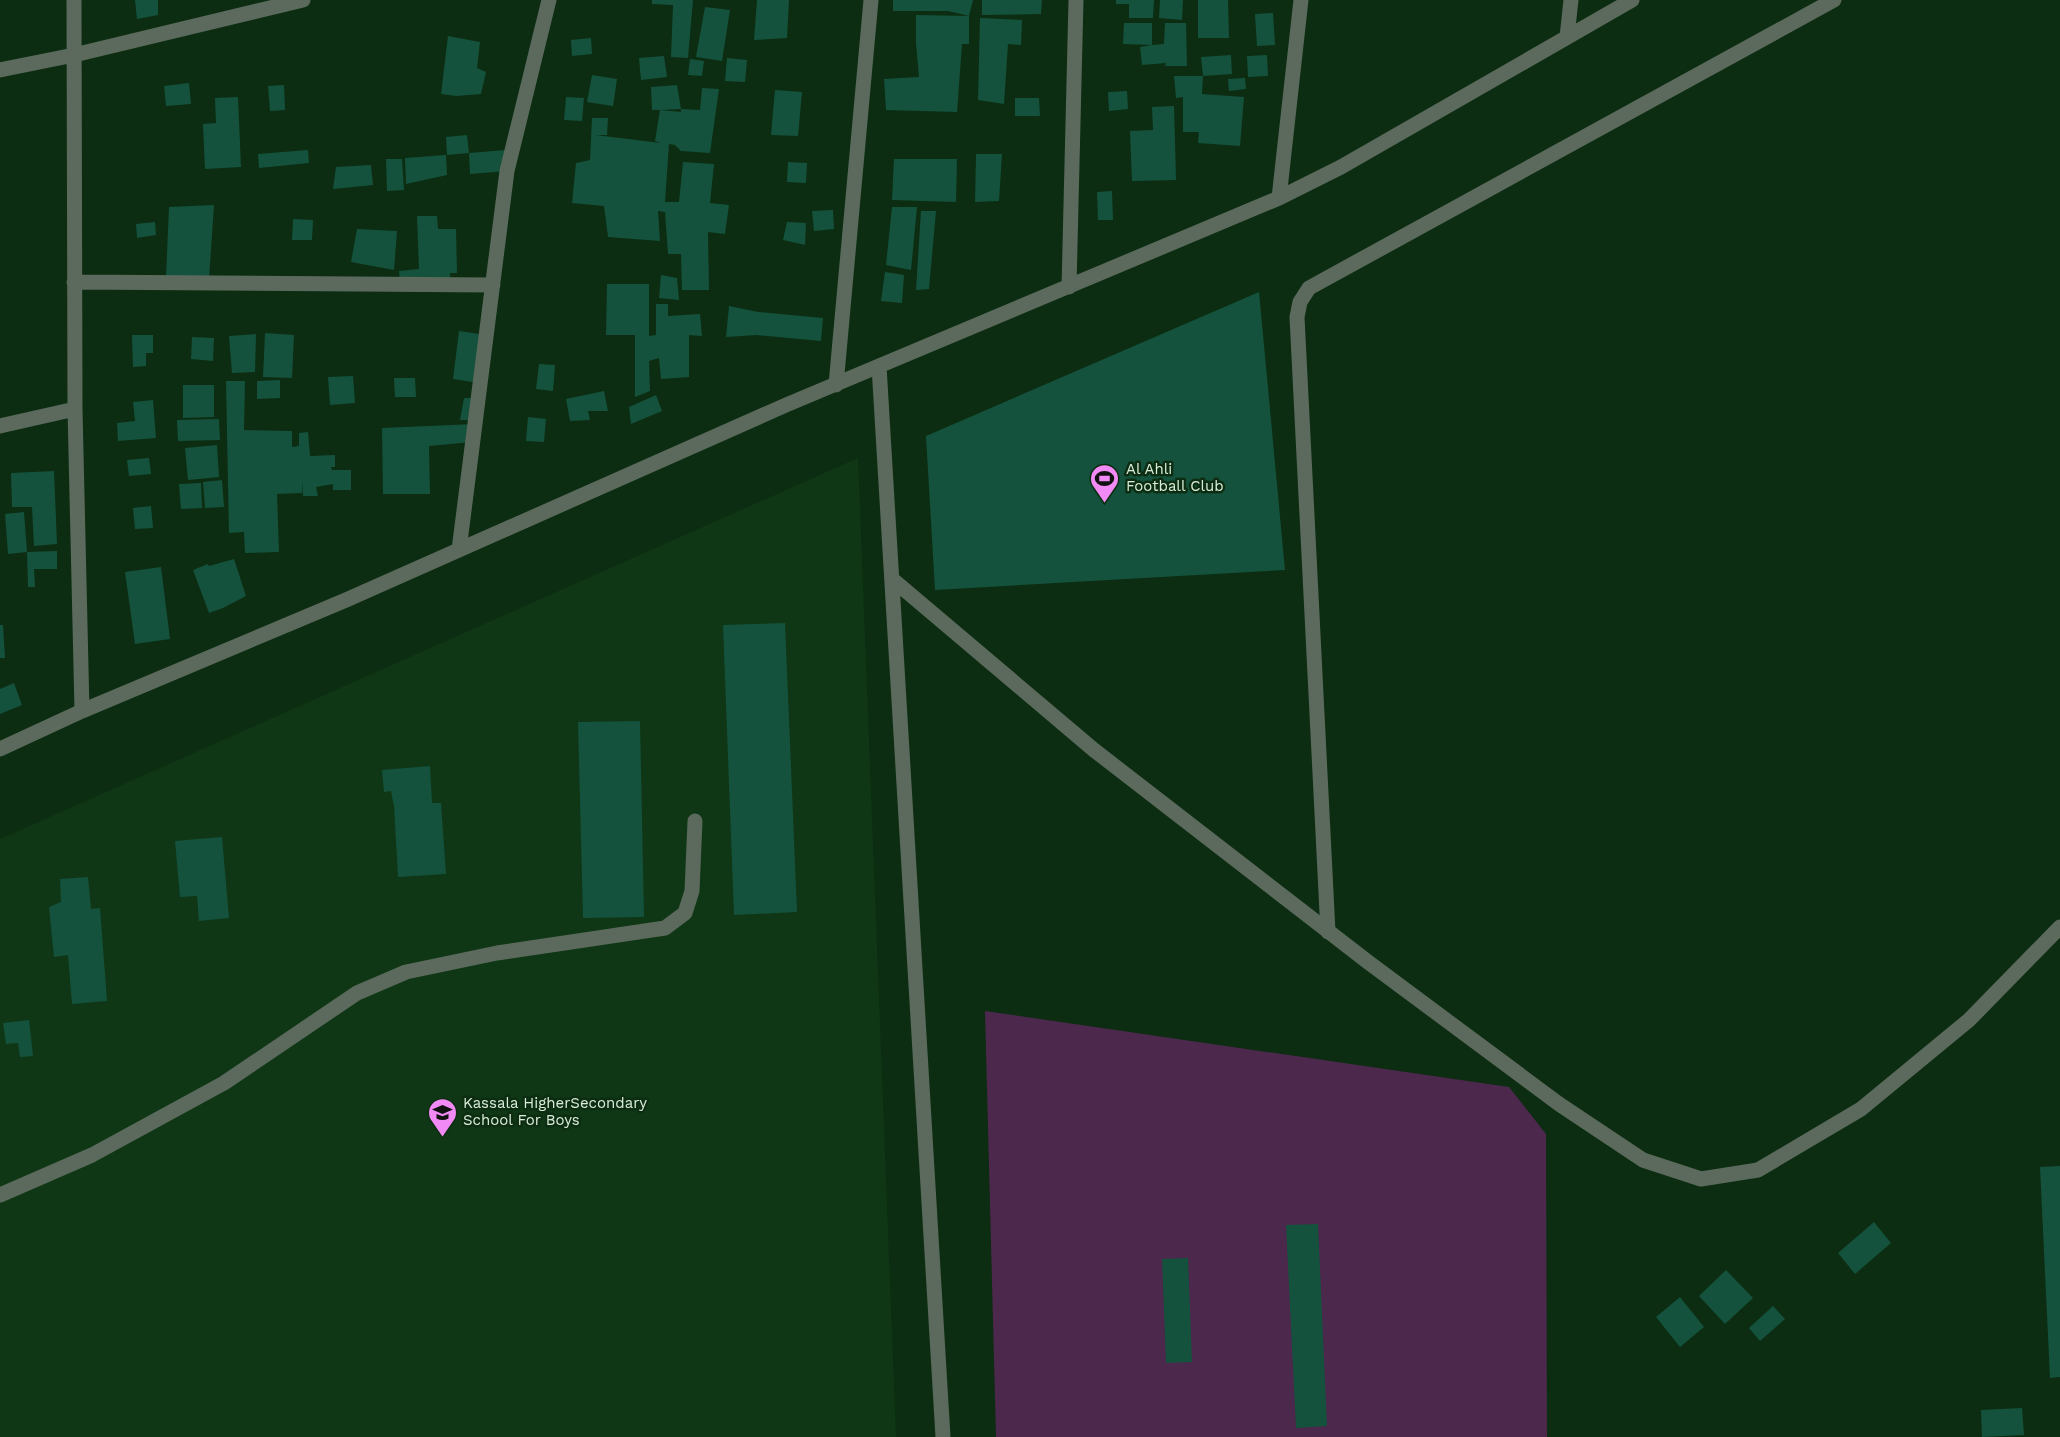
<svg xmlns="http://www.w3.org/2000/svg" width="2060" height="1437" font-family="'Work Sans',sans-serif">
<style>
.built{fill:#0f3715}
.green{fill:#4c284d}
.building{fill:#14523d}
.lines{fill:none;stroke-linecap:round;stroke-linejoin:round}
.minor{stroke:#5b6a5c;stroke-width:15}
.labels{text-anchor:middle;stroke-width:5;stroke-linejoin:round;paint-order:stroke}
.poi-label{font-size:15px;fill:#daedda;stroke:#0c2d11;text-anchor:start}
</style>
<rect width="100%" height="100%" fill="#0c2d11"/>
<path class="built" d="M858,458L896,1437H0V839Z"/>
<path class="green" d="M985,1011L1509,1087L1546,1134L1547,1437H996Z"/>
<path class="building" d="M135,0H158V15L137,19Z
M652,0H693L688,58L671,57L673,5L652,4Z
M757,0H789L787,38L754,40Z
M893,0H973L969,16V44H962L957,112L886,110L884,79L919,77L916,43V15L969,16L948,11H893Z
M982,0H1042L1041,14L982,15Z
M1116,0H1154L1153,18H1129V4H1116Z
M1160,0H1183L1182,20L1159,18Z
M1198,0H1228L1229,38H1198Z
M705,7L730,10L722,61L696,57Z
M1273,13L1275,45L1257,46L1255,14Z
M980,18L1022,20L1021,45L1008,44L1004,104L978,100Z
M1124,23H1152V45L1164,44L1165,23H1186L1187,66H1165L1166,63L1142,65L1140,47L1152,45L1123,44Z
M448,36L480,42L477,68L486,72L481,94L456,96L441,94Z
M591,38L592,54L572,56L571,40Z
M1231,55L1232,74L1203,76L1202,94L1244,97L1240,146L1198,143L1199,132H1183V97L1176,98L1174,76H1203L1201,57Z
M1267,55L1268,76L1248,77L1247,56Z
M664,56L667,77L641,80L639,58Z
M727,58L747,60L745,82L725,81Z
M690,59L704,61L702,76L688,75Z
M592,75L617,79L613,106L587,102Z
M1245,78L1246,89L1229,91L1228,79Z
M189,83L191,104L166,106L164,86Z
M284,85L285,110L270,111L268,86Z
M677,85L681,109L700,110L702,88L719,89L710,153L681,151L675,145L669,144L665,202H679L683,162L714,164L710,203L729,205L725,234L708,232L709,290H682L681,254H668L665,212L658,211L660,241L608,237L604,206L572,203L576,163L590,160L592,118H608L607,135H595L661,143L655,141L660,110L681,112V109L660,110H652L651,87Z
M775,90L802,92L798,136L771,135Z
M1127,91L1128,109L1109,111L1108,92Z
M238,97L241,167L205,169L203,124L216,123L215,98Z
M566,97L584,98L582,121L564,120Z
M1015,98H1039L1040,116H1015Z
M1174,106L1176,180L1132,181L1130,131L1153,130L1152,107Z
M467,135L469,153L447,155L446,137Z
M308,150L309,163L259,168L258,154Z
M506,150L507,171L470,174L469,153Z
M976,154H1002L999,201L975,202Z
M446,155L447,175L406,184L405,158Z
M386,159H402L404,190L387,191Z
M894,159H957L956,202L892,200Z
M788,162L807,163L806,183L787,182Z
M371,165L373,185L333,189L336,167Z
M1112,191L1113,220H1098L1097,192Z
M214,205L209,279L166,278L169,207Z
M892,207H917L911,270L886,265Z
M833,210L834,229L814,231L812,211Z
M921,211H936L929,289L916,290Z
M417,216H437L438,229H456L457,273H450L451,284H400L399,271L419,269Z
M293,219L313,220L312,240H292Z
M155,222L156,235L137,238L136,224Z
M787,222L806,223L805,245L783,240Z
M357,229L397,231L394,270L351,262Z
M885,272L904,275L902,303L881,301Z
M661,275L677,278L679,300L659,298Z
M607,284H649V336L656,335V304H668V316L700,314L702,336L689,335V377L661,379L659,358L649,361L650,391L635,397V335H606Z
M1259,292L1285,570L935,590L926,436Z
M729,306L758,312L823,318L821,341L756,335L726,337Z
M459,331L486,335L479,383L453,379Z
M265,333L294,335L292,378L263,377Z
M256,334L255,372L232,373L229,336Z
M132,335H153V353H146V366L133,367Z
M192,337L214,338L213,361L191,359Z
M539,364L555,365L553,391L536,389Z
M353,376L355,403L330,405L328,377Z
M394,378H415L416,397H395Z
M280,380V398L257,399V381Z
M226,381H245L244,430L292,431V447L299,446V433L308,432L310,456L335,455V467H331L332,470H351V490H333V484L316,487L318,496H303L302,481V493L277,494L279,552L245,553L244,532L229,533Z
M183,385H214V417L183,418Z
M604,391L608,411H588L590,420L570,421L566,399Z
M656,395L662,411L631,424L629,407Z
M464,398H478L476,420H460Z
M153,400L156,438L118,441L117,423L135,421L133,402Z
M528,417L546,419L544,442L526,441Z
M219,419L220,440L178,441L177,420Z
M475,424L472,442L429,446L430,494H383L382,428Z
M217,445L219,477L188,480L185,448Z
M149,458L151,474L129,476L127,460Z
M54,471L57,544L34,546L32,507H12L11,473Z
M222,480L224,507L205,508L203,482Z
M201,483L202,508L181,509L179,484Z
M151,506L153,528L135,529L133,508Z
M24,512L27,552L57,551V569H34L35,587H28L27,552L8,554L5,514Z
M234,559L246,596L223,608L209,613L193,570L208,564L209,566Z
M161,567L170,639L135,644L125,572Z
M785,623L797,912L734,915L723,625Z
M0,625H3L5,658H0Z
M14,683L22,705L0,714V689Z
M640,721L644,917L583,918L578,722Z
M430,766L432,803H441L446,874L398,877L394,806L391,791L384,792L382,770Z
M222,837L229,918L199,921L197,896L180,897L175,841Z
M88,877L91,909L100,908L107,1001L72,1004L68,955L54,957L49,907L61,902L60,879Z
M29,1020L33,1056L20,1057L18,1043L6,1044L3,1023Z
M2060,1166V1377L2050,1378L2040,1167Z
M1874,1222L1891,1243L1855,1274L1838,1253Z
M1318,1224L1327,1426L1296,1428L1286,1225Z
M1188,1258L1192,1362L1166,1363L1162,1259Z
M1726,1270L1753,1298L1725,1324L1699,1296Z
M1680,1297L1704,1327L1680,1347L1656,1317Z
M1773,1306L1785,1319L1760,1341L1749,1328Z
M2022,1408L2024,1435L1982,1437L1981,1410Z"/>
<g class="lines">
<path class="minor" d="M74,0L75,409L82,711
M1567,37L1571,0
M0,70L74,55L303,0
M1279,198L1301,0
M74,282L493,285
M1069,287L1076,0
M879,366L943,1437
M836,385L871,0
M0,426L75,409
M459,550L507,171L549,0
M892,579L1094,750L1368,962L1559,1104L1643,1160L1701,1179L1758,1170L1861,1109L1969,1020L2060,927
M0,749L82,711L346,600L786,405L1279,198L1341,167L1632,0
M1328,932L1297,317L1300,302L1309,288L1834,0
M0,1195L92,1155L224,1083L357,993L406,972L497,953L665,928L685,913L692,891L695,821"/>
</g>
<defs>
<symbol id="stadium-pin" viewBox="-11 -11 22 30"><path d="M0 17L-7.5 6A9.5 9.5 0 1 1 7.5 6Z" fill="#f18af4" stroke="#0c2d11"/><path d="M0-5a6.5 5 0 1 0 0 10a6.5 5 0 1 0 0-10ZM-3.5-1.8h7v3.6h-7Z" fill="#111"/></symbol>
<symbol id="school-pin" viewBox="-11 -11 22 30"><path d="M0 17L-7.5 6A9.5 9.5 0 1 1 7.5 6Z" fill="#f18af4" stroke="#0c2d11"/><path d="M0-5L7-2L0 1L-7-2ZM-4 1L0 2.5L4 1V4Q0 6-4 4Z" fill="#111"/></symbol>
</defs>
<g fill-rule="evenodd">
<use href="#stadium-pin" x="1088" y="462" width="33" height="45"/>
<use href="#school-pin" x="426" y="1096" width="33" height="45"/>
</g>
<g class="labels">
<g class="poi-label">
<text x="1126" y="474">Al Ahli<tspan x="1126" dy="17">Football Club</tspan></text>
<text x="463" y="1108">Kassala HigherSecondary<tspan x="463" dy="17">School For Boys</tspan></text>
</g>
</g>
</svg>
